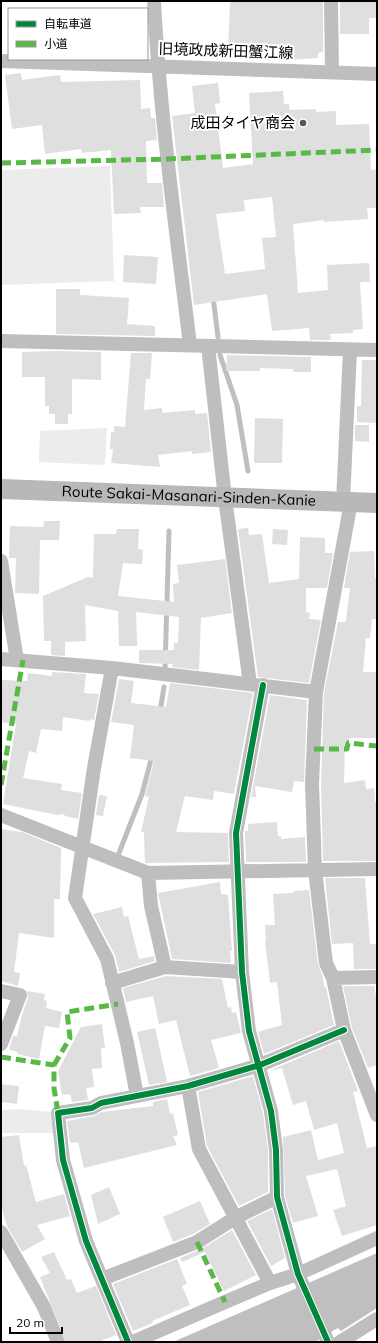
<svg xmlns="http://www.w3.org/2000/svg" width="378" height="1343" font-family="Mulish,'Noto Sans JP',sans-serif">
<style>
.green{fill:#ececec}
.water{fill:#bfbfbf}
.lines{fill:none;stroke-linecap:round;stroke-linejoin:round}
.stream{stroke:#bfbfbf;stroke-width:5}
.building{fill:#dfdfdf;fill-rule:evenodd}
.street{stroke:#bebebe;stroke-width:14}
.secondary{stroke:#b8b8b8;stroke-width:20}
.quiet{stroke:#58b947;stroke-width:5;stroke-dasharray:10 5;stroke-linecap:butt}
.cycleway-casing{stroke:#fff;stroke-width:8}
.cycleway{stroke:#00873e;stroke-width:6}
.poi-dot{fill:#595959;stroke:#fff;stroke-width:1.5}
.labels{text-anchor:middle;stroke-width:4;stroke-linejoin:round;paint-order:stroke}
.street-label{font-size:15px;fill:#000;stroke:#fff}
.poi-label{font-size:15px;fill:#000;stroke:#fff;text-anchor:end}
</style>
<rect width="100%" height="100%" fill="#fff"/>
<path class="green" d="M110,166L114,281L1,285V170Z
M107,428L105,465L39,462L40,431Z
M19,1109L52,1112L54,1133H1V1110Z"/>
<path class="water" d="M377,1253V1308L341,1331L338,1328L320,1338L317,1342H173Z"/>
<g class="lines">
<path class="stream" d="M213,297L218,337
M220,355L237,405L248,471
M165,668L169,531
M160,712L164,687
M119,853L142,794L152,756"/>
</g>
<path class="building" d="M230,1H323V52L318,53V58L289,60L288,51H281V46L246,44L245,53L228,52Z
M340,1H377V18H369V34H340Z
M21,73L22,80L60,75L61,82L140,80L141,109L150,108L151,118H155L157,140L146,141L147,183H162L164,207H140L141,213L114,214L111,150L82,153L81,149L45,154L42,125L12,129L5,75Z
M218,83L220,103L215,104L223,168L253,164L249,93L283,91L284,104H289V110L316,109V112L336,111V125L369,124L371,170L377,169V208H367L368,219L324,222V220L293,224L298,293L328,290L327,265L369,263L370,282H360L363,329L353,330V333L330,334L331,340H310L309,328L272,331L267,294L194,305L172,116L195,113L192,86ZM272,197L276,237L262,238L265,269L225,274L216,214L245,211L244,200Z
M124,255L158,257L156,284L123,282Z
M56,289H80V295L129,298L127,324L155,326V336L56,334Z
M56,351L101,352V380L72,379V414H68V424H55V414H49V406H45V377H22V352Z
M131,353H152L150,379H146L144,410L162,408V413L195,410V414L207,413L211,452L192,454V451L158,455L160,467L111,463L113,449H110L111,432H114V426L125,427Z
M227,355L311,357V372H293V369L260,368V371H226Z
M362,360H377V423L357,422V406H361Z
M255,418L283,419L282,463H254Z
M355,425H369V442L355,441Z
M44,521H60L59,540H40L39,594L15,593L16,558H9L10,526L43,527Z
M248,528L249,535L262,534L269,583L299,579L300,537L325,538V553H333L327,588H306V612L310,613L309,619L321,620L309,683L258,677L238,529Z
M117,529H139L138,549L143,550L142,564L123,563L118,596L174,602L173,584L179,583L177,565L225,559L232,613L201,618L199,670L172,667L173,664L139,663V650H174V643H178L179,617L136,612L137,646H119L118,611L85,605L86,641L65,642V656L51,655V641H44L43,596L88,577L93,578L94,534H116Z
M273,529L288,530L287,545L272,544Z
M374,551L375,578L377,579V619H372L370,638H366L363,672H376L377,674V738H349V741H345L344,783L365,780L366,789L374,788L375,802L377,801V861H323L321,784L324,693L338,622H345L346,620L350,588H344L350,552Z
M52,672L86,674L84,693L99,694L94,720L90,719V721L63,717L62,731L41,729L36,753L29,751L23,778L62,784L61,790L82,793L78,819L65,816L64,814L57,815L3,804L16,724L1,722V680L27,681L28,673L52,676Z
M119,679L134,681L131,703L166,707L170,683L253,693L234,794L214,791L213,800L185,796L176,832L228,833L229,862L145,863L144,832H141L149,797L145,796L154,761L130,758L134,725L111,722Z
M270,695L307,700L304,782L294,781L292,792L255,786L256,797H251Z
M99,795L107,796L103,816L96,815Z
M277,822L278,836H281V839L305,837L306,862H246L245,834V831H248V824Z
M1,829L22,832L61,848L60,899H54V938L19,933L14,972L20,973L18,986L1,981Z
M325,878H365L370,944H377V969H354L353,943L332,944Z
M220,882L221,894L228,895L232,951H230L231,963L172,959L158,893Z
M309,890L318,964L323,977L324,987H326L334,1025L264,1054L258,1032L282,1025L277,982L270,983L265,941H266L265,925H275L273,894L294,893V891Z
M122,907L124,917L128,916L139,959L154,956L155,961L119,972L115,955L93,914Z
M166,976L222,979L228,1008L231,1007L232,1013L236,1012L241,1033L211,1040L219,1068L190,1076L176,1020L159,1024L153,996L126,1002L123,988Z
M343,986H374L377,1001V1065L368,1068L352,1028Z
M27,991L45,994L44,1000L47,1001L46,1008L62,1012L59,1028L45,1026L39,1059L17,1054V1052L9,1050L13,1036H17L22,1015L28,998Z
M102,1024L105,1048H101L102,1068L92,1069L94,1087L86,1088L88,1100L72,1102L70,1094L62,1095L58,1071L81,1027Z
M155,1028L167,1082L149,1085L137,1032Z
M339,1041L358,1091L353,1092L367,1148L377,1146V1225L342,1236L333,1210L346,1206L337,1169L306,1176L318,1216L293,1223L285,1196L283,1137L311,1130L318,1160L344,1153L337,1123L314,1130L306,1101L293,1105L282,1068L269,1071Z
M253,1076L263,1113L268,1151V1192L239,1206L207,1146L198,1092Z
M1,1084L19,1086L17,1104L1,1102Z
M167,1099L170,1114L173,1113L178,1135L173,1136L177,1145L84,1168L78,1142L70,1143L67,1121L94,1116L101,1112L153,1106V1102Z
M19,1135L24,1166L26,1165L36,1202L64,1194L70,1216L37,1225L45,1239L22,1252L7,1226L1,1206V1137Z
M109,1187L120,1214L98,1224L91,1195Z
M200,1201L210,1224L193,1234L173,1242L163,1217Z
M272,1209L285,1258L271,1266L247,1221Z
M232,1230L256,1275L224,1291L205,1252L182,1262L180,1258L201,1249Z
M54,1252L67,1280L71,1279L77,1293L96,1286L116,1335L98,1342H66L40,1277L50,1273L41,1257Z
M177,1259L187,1284L182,1286L190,1305L152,1321L153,1323L133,1331L113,1284Z"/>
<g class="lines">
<path class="street" d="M154,1C160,116 176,230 190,345
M331,1L332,72
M1,61L377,74
M1,341L377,350
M208,346L225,498L250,684
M343,502L350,350
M351,502L316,692L312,784L315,870L326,963L333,978L344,1030L377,1115
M1,561L17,660
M1,659L112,668L316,692
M112,668L94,768L75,898L107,959L127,1043L137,1096
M263,685L236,833L242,972L249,1031L271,1111L276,1150L277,1197L298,1274L328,1342
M1,815L148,873L377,869
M148,873L151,906L165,967
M333,978L377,977
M112,983L165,967L242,972
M1,991L20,995L1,1044
M188,1086L199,1149L270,1283
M1,1232L44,1307L58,1342
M102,1279L197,1242L235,1218L277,1197
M128,1342L86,1241L63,1160L58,1113L92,1108L101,1103L188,1086L260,1065L344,1030
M133,1342L225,1302L270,1283L298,1274L377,1238
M340,1342L377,1319"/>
<path class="secondary" id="s1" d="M1,489L377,503"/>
<path class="quiet" d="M1,163L167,159L377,150
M314,749H347L348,743L377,746
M1,785L23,660
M1,1057L54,1065V1088L58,1113
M54,1065L70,1038L67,1012L118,1004
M197,1242L225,1302"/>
<defs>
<path id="cycleway" d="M263,685L236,833L242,972L249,1031L271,1111L276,1150L277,1197L298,1274L328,1342
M128,1342L86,1241L63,1160L58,1113L92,1108L101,1103L188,1086L260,1065L344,1030"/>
</defs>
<use href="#cycleway" class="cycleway-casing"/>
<use href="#cycleway" class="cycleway"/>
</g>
<circle class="poi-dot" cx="303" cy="123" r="4"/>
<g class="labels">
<g class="street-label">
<text transform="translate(226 51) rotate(2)" y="5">旧境政成新田蟹江線</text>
<text dy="5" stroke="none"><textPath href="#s1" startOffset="188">Route Sakai-Masanari-Sinden-Kanie</textPath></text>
</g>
<g class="poi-label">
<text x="295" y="128">成田タイヤ商会</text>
</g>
</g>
<rect width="378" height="1343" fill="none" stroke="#000000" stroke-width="4"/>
<rect x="8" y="8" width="140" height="52" fill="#ffffff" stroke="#999999"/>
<rect x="16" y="21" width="20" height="6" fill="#00873e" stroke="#999999"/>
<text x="44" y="28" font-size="12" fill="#000000">自転車道</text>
<rect x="16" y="41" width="20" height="6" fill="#58b947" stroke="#999999"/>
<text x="44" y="48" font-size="12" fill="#000000">小道</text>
<path d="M10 1327v6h52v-6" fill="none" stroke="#000000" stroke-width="2"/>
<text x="16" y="1327" font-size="12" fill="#000000" stroke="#ffffff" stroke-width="3" paint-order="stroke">20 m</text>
</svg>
